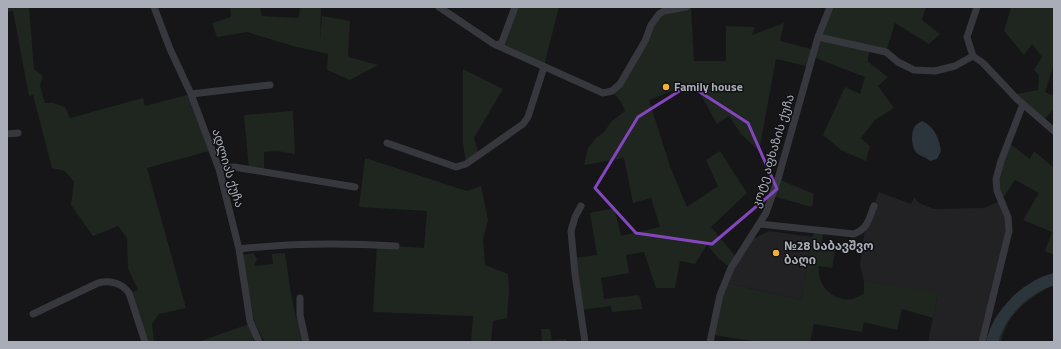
<svg xmlns="http://www.w3.org/2000/svg" width="1061" height="349" font-family="'Titillium Web','Noto Sans Georgian',sans-serif">
<style>
.built{fill:#222225}
.green{fill:#1e261f}
.water{fill:#2c353c}
.lines{fill:none;stroke-linecap:round;stroke-linejoin:round}
.river{stroke:#2c353c;stroke-width:12}
.minor{stroke:#37383d;stroke-width:7}
.marked{fill:none;stroke:#8446be;stroke-width:3;stroke-linejoin:round}
.poi-dot{fill:#f2b134;stroke:#111113;stroke-width:1.5}
.labels{text-anchor:middle;stroke-width:3;stroke-linejoin:round;paint-order:stroke}
.poi-label{font-size:12px;font-weight:bold;fill:#a8adb8;stroke:#111113;text-anchor:start}
.street-label{font-size:12px;fill:#a8adb8;stroke:#111113}
</style>
<rect width="100%" height="100%" fill="#161618"/>
<path class="built" d="M879,192L911,204L914,197L919,203L934,209L984,208L1001,201L1009,231L982,342H928L938,293L864,281L860,265L865,228Z
M769,231L812,237L801,300L727,283L734,266L751,240Z"/>
<path class="green" d="M7,7H29L34,69L43,76L40,86L45,103H53L65,107L70,118L143,98L145,106L191,94L209,151L147,168L186,308L159,314L152,324L154,342H148L131,293L138,290L128,268L127,238L118,226L93,236L71,205L74,182L65,171L52,168L33,95L29,96L13,11L7,12Z
M230,7H260L262,16L299,18L300,7H321L320,40L322,16L350,21L348,57L378,65L350,80L327,70L328,54L293,46L247,32L217,37L212,23L231,17Z
M515,7H559L544,66L498,45Z
M686,7H691L694,61H726V26L755,27L752,35L784,23L780,41L815,50L830,7H926L922,20L940,34L929,44L895,23L886,52L869,48L868,62L888,77L878,86L894,108L875,120L861,138L870,146L866,161L841,150L823,135L845,87L860,94L865,77L813,57L810,67L776,59L759,151L741,134L729,116L717,124L697,88L685,94L682,87L649,100L670,166L687,207L718,186L706,160L720,151L747,193L711,227L737,258L731,268L719,259L707,245L695,264L680,261L675,288H656L644,252L626,255L629,273L601,278L604,299L639,295L643,309L612,312L611,306L580,310L573,258L597,255L590,213L614,208L621,236L660,227L651,198L633,203L624,158L584,165L588,148L596,138L604,132L612,121L625,111L621,102L612,91L659,14Z
M1011,7H1054V64L1045,92L1054,96V109L1043,121L1012,95L1038,90L1039,75L1034,70L1042,57L1032,44L1024,55L1004,31Z
M463,69L503,89L474,138L479,155L466,163L463,143Z
M293,111L295,154L277,151L264,152V171L249,169L244,115Z
M1008,142L1030,159L1034,151L1054,168V255L1045,251L1052,232L1023,220L1039,193L1015,180L1001,201L997,191L1001,161Z
M365,158L467,191L481,186L488,220L483,239L485,265L508,274L509,290L507,318L493,321L491,342H471L473,316L373,312L377,245L424,248L427,211L359,207Z
M778,179L814,194L812,207L772,196Z
M816,230L823,231L822,244L836,246L832,268L819,266C816,284 833,302 852,299C856,298 860,295 864,294V281L938,292L933,318L902,309L897,330L864,322L862,332L814,324L810,342H760L713,335L720,303L727,283L801,300L812,237Z
M253,253L257,259L254,266L273,264L272,254L285,253L291,294L296,319H299L304,342H265C247,314 247,287 243,255Z
M1054,279V284C1029,299 1008,311 1001,342H992C999,313 1026,287 1054,279Z
M249,324L253,332V342H198Z
M541,329H550L552,340L566,339V342H542Z"/>
<path class="water" d="M922,121C934,126 939,138 941,151L937,159L930,161C926,157 922,157 918,154C911,149 910,131 916,125C918,123 920,122 922,121Z"/>
<g class="lines">
<path class="river" d="M992,342C999,313 1026,287 1054,279"/>
<path class="minor" d="M154,7L170,49L191,94L219,169L239,249L250,321L259,342
M439,7L494,44L498,45L502,42L515,7
M818,37L886,52L898,62L914,70L935,71L955,66L973,56L983,63L1017,99L1054,131
M494,44L603,93L612,91L620,84L645,41L651,25L659,14L664,11L686,7
M973,56L967,37L977,7
M191,94L270,85
M7,134L18,133
M387,143L456,167L466,164L523,124L528,117L544,67
M219,169L234,167L355,187
M581,206L575,217L571,231L575,274L585,342
M759,224L854,234C868,229 869,218 874,206
M239,249C292,243 343,243 396,246
M300,298V315L306,342
M33,314L98,283C110,280 122,283 129,293L145,342
M710,342L720,295L731,268L766,213L778,179L818,37L830,7
M982,342L1009,231L1008,217L997,191L996,179L1001,161L1023,104"/>
</g>
<path class="marked" d="M689,85L748,123L777,189L712,244L636,233L595,188L638,117Z"/>
<g class="poi-dot">
<circle cx="666" cy="87" r="4"/>
<circle cx="776" cy="253" r="4"/>
</g>
<g class="labels">
<g class="poi-label">
<text x="674" y="91">Family house</text>
<text x="784" y="250">№28 საბავშვო<tspan x="784" dy="14">ბაღი</tspan></text>
</g>
<g class="street-label">
<text transform="translate(773 151) rotate(-73)" y="4">კოტე აფხაზის ქუჩა</text>
<text transform="translate(228 168) rotate(73)" y="4">ადლიას ქუჩა</text>
</g>
</g>
<rect width="1061" height="349" fill="none" stroke="#a8adb8" stroke-width="16"/>
</svg>
